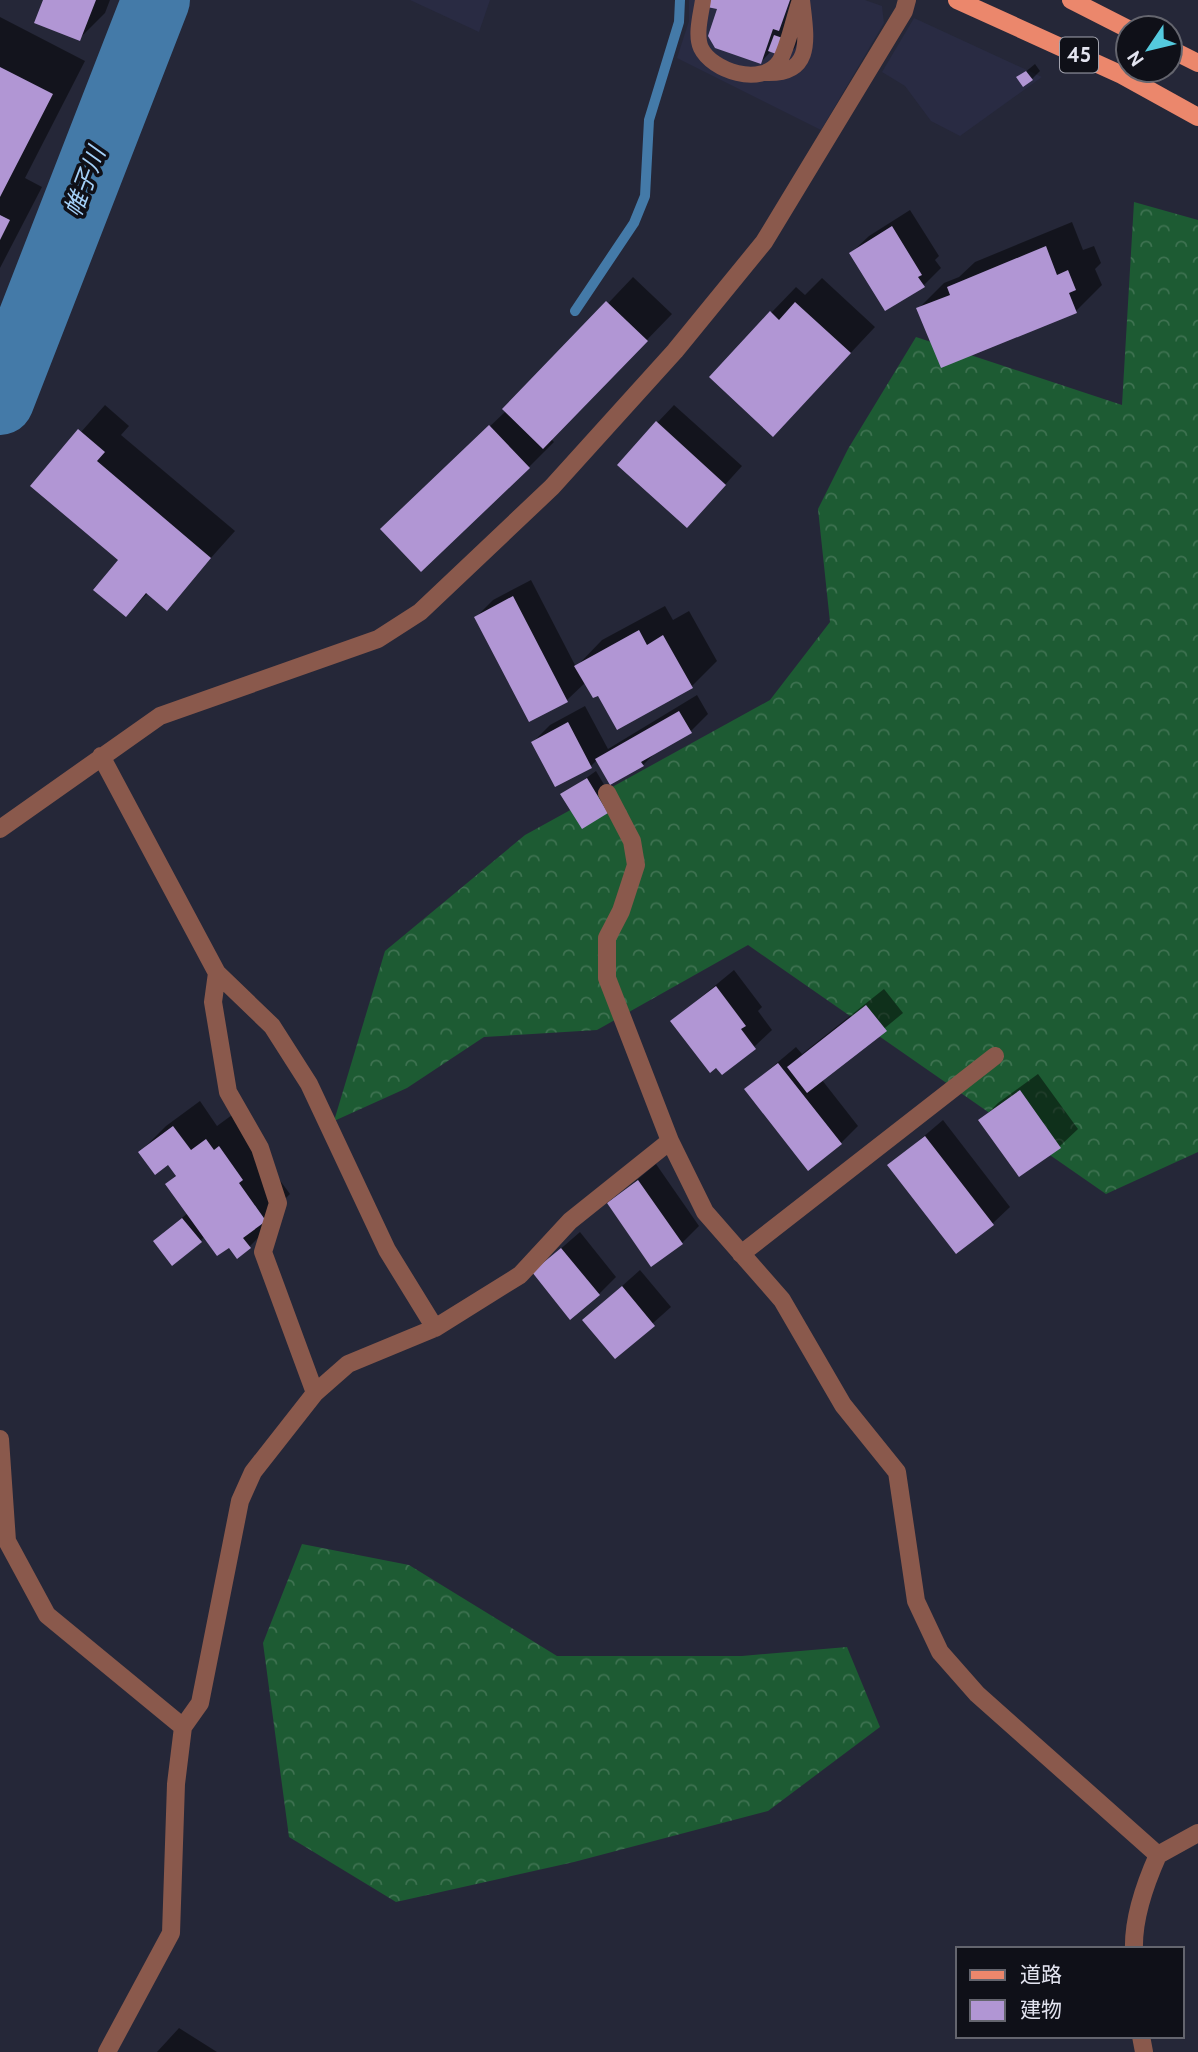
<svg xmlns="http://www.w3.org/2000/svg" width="1198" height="2052" font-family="Cabin,'Noto Sans JP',sans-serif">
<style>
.built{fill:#292b43}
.forest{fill:url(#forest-crowns)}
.shadow{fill:#0007}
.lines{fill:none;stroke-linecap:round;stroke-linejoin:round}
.stream{stroke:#447aa8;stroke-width:10}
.river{stroke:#447aa8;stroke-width:68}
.building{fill:#b196d4}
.service{stroke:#8a594c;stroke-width:16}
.minor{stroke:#8a594c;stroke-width:18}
.primary{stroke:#eb876c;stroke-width:18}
.labels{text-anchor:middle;stroke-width:7;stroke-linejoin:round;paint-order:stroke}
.shield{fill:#0f1018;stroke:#a3a4af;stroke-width:2}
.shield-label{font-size:21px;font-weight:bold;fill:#e3e4f0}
.water-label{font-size:24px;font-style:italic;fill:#a4d0f8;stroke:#0f1018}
</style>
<defs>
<pattern id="forest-crowns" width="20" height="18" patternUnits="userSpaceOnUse" patternTransform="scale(1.75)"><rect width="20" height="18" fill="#1d5b33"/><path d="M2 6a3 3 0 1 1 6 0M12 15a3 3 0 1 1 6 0" fill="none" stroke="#3e7251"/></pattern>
</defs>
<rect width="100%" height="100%" fill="#252738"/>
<path class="built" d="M410,0H490L479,32Z
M689,0H865L882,6L884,23L821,130L677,58L689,21Z
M914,18L1042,77L960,136L931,121L905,86L882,72Z"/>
<path class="forest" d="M1134,202L1198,220V1152L1106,1194L748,945L597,1030L484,1037L407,1088L334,1121L385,951L525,835L770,700L830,622L818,509L848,449L916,337L1122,405Z
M302,1544L409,1565L557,1656H742L847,1647L880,1727L768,1811L574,1862L396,1902L289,1837L263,1643Z"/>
<path class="shadow" d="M45,0H110L105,13L79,39Z
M711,0H800L801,33L795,48L787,56L772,50L761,62Z
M0,17L85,61L25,178L42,187L0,268Z
M1035,64L1040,71L1032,79L1018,78Z
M910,210L939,256L935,260L941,268L924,285L851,253L869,236Z
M1072,222L1083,250L1094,246L1101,263L1095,269L1102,285L1076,311L918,309L944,283L959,277L975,262Z
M633,277L672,314L551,439L554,442L529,467L408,504L506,411Z
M822,278L875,327L798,409L771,313L796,287L805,295Z
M105,405L129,426L121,435L235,531L166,608L148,593L126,615L120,560L33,486Z
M674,405L742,466L704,508L657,423Z
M531,580L576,667L602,640L665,606L673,620L689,611L717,661L691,687L598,693L586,682L567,700L530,720L476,617L493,600Z
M697,695L708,714L691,731L657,751L643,765L597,760L591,766L533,742L550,725L585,706L608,749Z
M596,771L615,803L607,812L562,795Z
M734,970L762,1007L758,1011L772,1030L754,1047L672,1021Z
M884,989L903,1013L822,1080L858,1126L841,1143L746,1089L796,1047L802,1054Z
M1038,1074L1078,1129L1060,1146L1020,1175L981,1120L998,1103Z
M200,1101L217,1126L232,1115L290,1194L270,1214L275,1221L249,1247L229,1245L205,1236L200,1241L163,1233L188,1213L167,1184L177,1174L169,1163L140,1152L166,1126Z
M943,1120L1010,1207L992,1224L890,1165Z
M656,1164L699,1226L682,1243L609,1203Z
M580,1232L616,1277L599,1294L534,1272Z
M640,1270L671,1307L615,1357L584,1320Z
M179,2028L217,2052H157Z"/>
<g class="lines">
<path class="stream" d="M575,311L634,223L645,196L649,120L679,22L680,0"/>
<path class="river" d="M0,401L156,0"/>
</g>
<path class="building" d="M43,0H96L80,41L34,23Z
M710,0H790L779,31L773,29L761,64L715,48L708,36L717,9L707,7Z
M774,35L794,42L787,58L768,51Z
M0,67L53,94L0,197Z
M1026,71L1033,80L1023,87L1016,77Z
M0,215L10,220L0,240Z
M892,226L922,275L918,277L925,287L885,311L849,253Z
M1046,246L1057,275L1068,270L1076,290L1069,293L1077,313L941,368L916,308L950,295L947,287Z
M606,301L648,341L543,449L502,409Z
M795,302L851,353L773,437L709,377L770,311L779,320Z
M656,421L726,485L687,528L617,465Z
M489,425L530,468L421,572L380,529Z
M78,429L105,452L97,461L211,558L167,611L146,593L126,617L93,590L118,560L30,486Z
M513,596L568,702L529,722L474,617Z
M639,630L647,645L663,635L693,688L617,730L598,696L593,698L574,666Z
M679,711L692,733L641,762L644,766L610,785L595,759Z
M568,722L592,768L555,787L531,742Z
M587,778L608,813L582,829L560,794Z
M716,986L746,1026L741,1029L756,1049L722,1075L716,1068L710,1073L670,1021Z
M866,1005L887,1031L807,1093L787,1067Z
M778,1063L842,1144L808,1171L744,1089Z
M1020,1090L1061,1148L1019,1177L978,1120Z
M173,1126L191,1150L206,1139L214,1150L219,1146L243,1180L239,1183L266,1221L243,1238L251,1248L237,1259L229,1248L217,1256L165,1184L176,1176L168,1165L155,1175L138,1152Z
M925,1136L994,1225L956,1254L887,1165Z
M638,1180L683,1244L651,1267L607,1203Z
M182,1218L202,1242L172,1266L153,1241Z
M561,1248L600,1295L570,1320L532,1272Z
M622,1286L655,1326L615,1359L582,1320Z"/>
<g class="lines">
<path class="service" d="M703,0C701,14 695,35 701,48C712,71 761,87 779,62C788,48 794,16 800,0
M765,73C815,75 806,37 802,0"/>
<path class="minor" d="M101,756L217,973L213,1002L228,1092L260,1148L278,1203L263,1252L315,1393
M607,793L632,841L636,865L621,911L607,938V978L670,1141L705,1212L782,1300L843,1405L897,1472L916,1601L940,1652L977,1694L1158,1855C1145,1884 1133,1917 1134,1949
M0,829L160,716L378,639L420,612L552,487L675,351L764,242L904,11L907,0
M217,973L272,1026L309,1084L387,1250L435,1328
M741,1254L995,1056
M0,1439L7,1541L47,1615L183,1727L176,1784L171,1933L107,2052
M183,1727L200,1703L240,1501L253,1472L315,1393L348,1364L435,1328L520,1275L570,1221L670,1141
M1158,1855L1198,1833
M1141,2036L1144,2052"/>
<path class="primary" d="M957,0L1122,75L1198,117
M1071,0L1128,29
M1170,49L1198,63"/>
</g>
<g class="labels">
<rect class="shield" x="1060" y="37.5" width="38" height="35" rx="5"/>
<g class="shield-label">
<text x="1079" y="62">45</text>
</g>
<g class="water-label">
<text transform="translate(85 182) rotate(-69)" y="8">帷子川</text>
</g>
</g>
<rect x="956" y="1947" width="228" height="91" fill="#0f1018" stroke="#64656e" stroke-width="2"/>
<rect x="970" y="1970" width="35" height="10" fill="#eb876c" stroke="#64656e" stroke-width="2"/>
<text x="1020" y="1982" font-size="21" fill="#e3e4f0">道路</text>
<rect x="970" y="2000" width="35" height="21" fill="#b196d4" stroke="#64656e" stroke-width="2"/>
<text x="1020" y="2017" font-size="21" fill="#e3e4f0">建物</text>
<g transform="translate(1149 49) rotate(235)"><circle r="33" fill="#0f1018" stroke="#64656e" stroke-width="2"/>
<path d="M0-5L12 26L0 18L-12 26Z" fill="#54cade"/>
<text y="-10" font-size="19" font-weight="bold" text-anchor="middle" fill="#e3e4f0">N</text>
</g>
</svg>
